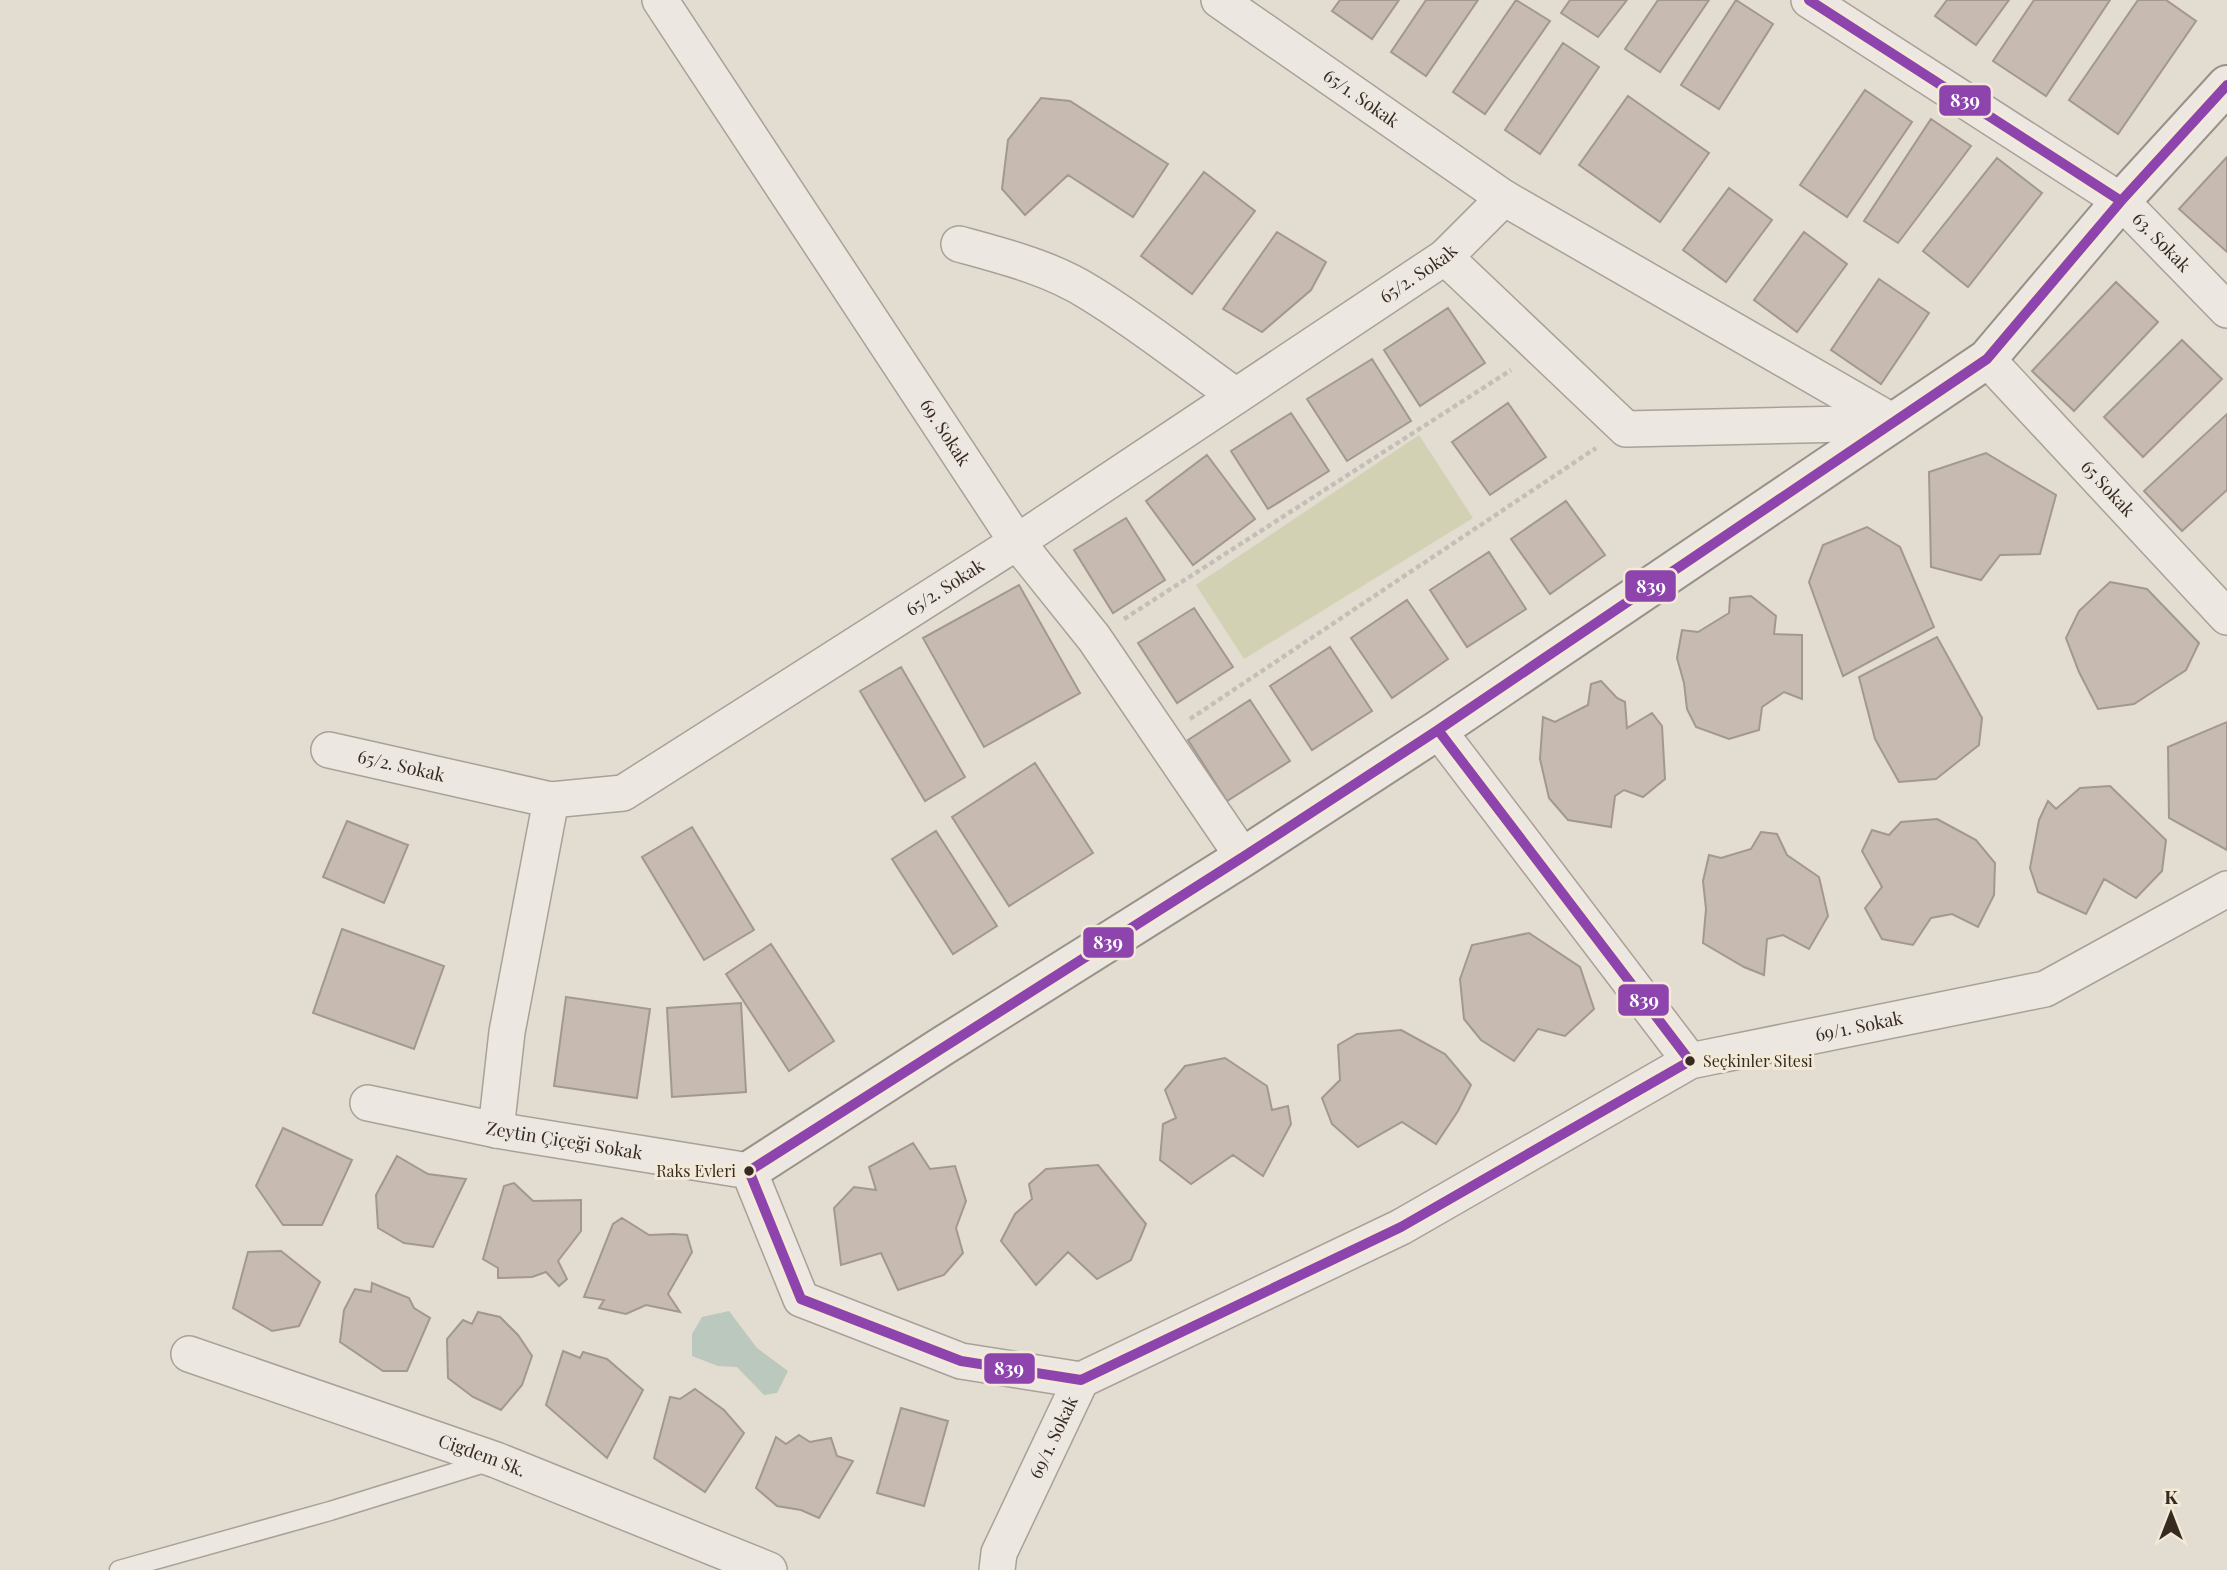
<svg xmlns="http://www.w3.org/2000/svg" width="2227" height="1570" font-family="'Playfair Display',serif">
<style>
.green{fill:#d3d1b3}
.water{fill:#bac8be}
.building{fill:#c7bab1;stroke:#a3988f;stroke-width:2}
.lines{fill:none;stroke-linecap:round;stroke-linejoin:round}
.lane-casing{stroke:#a8a198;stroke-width:21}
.street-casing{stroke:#a8a198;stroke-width:38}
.secondary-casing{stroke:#989188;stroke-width:42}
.path{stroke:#c4beb7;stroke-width:4.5;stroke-dasharray:5 3.5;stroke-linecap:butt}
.lane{stroke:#ece7e0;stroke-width:18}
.street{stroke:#ece7e0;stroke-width:35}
.secondary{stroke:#ece7e0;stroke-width:38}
.bus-1-casing{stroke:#f3e9d7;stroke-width:16}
.bus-1{stroke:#8e44ad;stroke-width:10}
.bus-dot{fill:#372a21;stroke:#f3e9d7;stroke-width:2.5}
.labels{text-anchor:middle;stroke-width:6;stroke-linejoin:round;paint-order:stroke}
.bus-label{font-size:16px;fill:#372a21;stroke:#f3e9d7;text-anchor:start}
.street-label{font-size:18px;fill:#372a21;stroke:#f3e9d7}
.line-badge{stroke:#f3e9d7;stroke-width:2.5}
.badge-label{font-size:19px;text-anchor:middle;font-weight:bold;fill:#fff}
</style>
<rect width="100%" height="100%" fill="#e3dcd0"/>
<path class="green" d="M1419,435L1473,518L1244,659L1196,585Z"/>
<path class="water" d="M729,1311L757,1348L788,1371L777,1393L764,1395L737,1367L718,1366L692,1356V1334L702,1317Z"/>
<path class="building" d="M1340,0H1399L1372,39L1332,11Z
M1426,0H1478L1426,76L1391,52Z
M1516,0L1550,21L1485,114L1453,92Z
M1570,0H1627L1598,37L1561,13Z
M1658,0H1709L1660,72L1625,49Z
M1736,0L1773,24L1719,109L1681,85Z
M1947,0H2009L1976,45L1935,16Z
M2034,0H2110L2046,96L1993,61Z
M2138,0H2166L2196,21L2118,134L2069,100Z
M1563,43L1599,67L1540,154L1505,130Z
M1865,90L1912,122L1847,217L1800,185Z
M1628,96L1709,153L1660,222L1579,165Z
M1041,98L1070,101L1168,164L1133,217L1068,175L1025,215L1002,189L1008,140Z
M1931,119L1971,146L1898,243L1864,221Z
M2227,157V252L2179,209Z
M1997,158L2042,193L1968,287L1923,251Z
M1204,172L1255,211L1192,294L1141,256Z
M1729,188L1772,220L1726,282L1683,250Z
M1277,232L1326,262L1311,290L1262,332L1223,309Z
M1804,232L1847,264L1797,332L1754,300Z
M1879,279L1929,313L1881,384L1831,350Z
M2116,282L2158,322L2074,411L2032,371Z
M1448,308L1485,363L1420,406L1384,350Z
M2182,340L2222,379L2143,457L2104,417Z
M1372,359L1411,421L1347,461L1307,399Z
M1508,403L1546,457L1490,495L1452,442Z
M1291,413L1329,471L1268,509L1231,451Z
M2227,414V490L2182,531L2144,491Z
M1986,453L2056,495L2040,554L2000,555L1981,580L1931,567L1929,472Z
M1207,455L1255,519L1193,565L1146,501Z
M1566,501L1605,555L1550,594L1511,539Z
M1126,518L1165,580L1113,613L1074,550Z
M1867,527L1900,547L1934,627L1843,676L1809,582L1823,545Z
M1489,552L1526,609L1467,647L1430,590Z
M2110,582L2147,589L2199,643L2186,670L2134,704L2098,709L2079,672L2066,638L2079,611Z
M1019,585L1080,693L984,747L923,638Z
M1751,596L1776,616L1774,634L1802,635V699L1784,692L1762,707L1759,730L1729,739L1696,727L1687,709L1684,683L1677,658L1682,630L1698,632L1729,613L1730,598Z
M1407,600L1448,659L1392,698L1351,638Z
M1194,608L1233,667L1177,703L1138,643Z
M1937,637L1982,718L1979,745L1936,779L1899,782L1875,739L1859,677Z
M1330,647L1372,711L1312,750L1270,686Z
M901,667L965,777L925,801L860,691Z
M1601,681L1617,698L1625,702L1627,728L1652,713L1662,726L1665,779L1643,797L1624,790L1615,796L1611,827L1568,820L1549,798L1540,759L1543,717L1555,722L1588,705L1591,684Z
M1250,700L1290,761L1227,801L1188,740Z
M2227,722V850L2169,818L2168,747Z
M1035,763L1093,853L1009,906L952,817Z
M2110,786L2166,840L2162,871L2136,898L2104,879L2086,914L2038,892L2030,868L2039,820L2048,801L2056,809L2080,788Z
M1937,819L1976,840L1995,863L1994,895L1978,927L1952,914L1931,918L1913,945L1882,939L1865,908L1882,887L1862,851L1872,830L1889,835L1901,822Z
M347,821L408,845L384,903L323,877Z
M692,827L754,930L704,960L642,857Z
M936,831L997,926L953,954L892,859Z
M1761,832L1777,834L1787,855L1819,877L1828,916L1809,949L1783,935L1767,939L1764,975L1744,967L1703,943L1706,909L1703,881L1709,855L1721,858L1751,849Z
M342,929L444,966L414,1049L313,1013Z
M1529,933L1580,967L1594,1009L1565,1036L1538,1029L1514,1061L1481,1040L1464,1019L1460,979L1472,945Z
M771,944L834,1041L789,1071L726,974Z
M566,997L650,1009L637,1098L554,1086Z
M741,1003L746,1092L672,1097L667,1008Z
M1401,1030L1445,1054L1471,1085L1458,1111L1436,1144L1402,1122L1358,1147L1332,1124L1322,1098L1340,1080L1338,1045L1357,1034Z
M1225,1058L1267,1086L1272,1110L1288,1106L1291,1124L1263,1176L1233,1155L1191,1184L1160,1160L1163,1124L1176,1118L1165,1090L1185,1066Z
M283,1128L352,1160L322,1225H283L256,1186Z
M913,1143L930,1169L955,1166L966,1201L956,1228L963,1253L944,1275L898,1290L881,1253L841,1265L834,1208L854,1187L876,1190L869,1167Z
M397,1156L428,1174L466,1179L433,1247L404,1243L378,1228L376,1195Z
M1098,1165L1146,1224L1131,1260L1097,1279L1068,1252L1036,1285L1001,1241L1015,1214L1032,1199L1029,1184L1046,1169Z
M514,1183L533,1201L581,1200V1231L558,1261L567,1279L559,1286L546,1272L532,1277L498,1278V1268L483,1259L504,1186Z
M622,1218L649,1235L674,1234L687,1235L692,1252L668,1294L680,1312L646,1305L626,1314L599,1308L604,1300L584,1297L613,1224Z
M281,1251L320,1282L299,1326L272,1331L233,1308L248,1252Z
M372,1283L409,1298L414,1308L430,1318L407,1371H383L340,1342L344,1310L355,1289L371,1292Z
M478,1312L500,1317L518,1335L532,1356L522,1385L501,1410L473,1397L448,1378L447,1339L463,1320L472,1324Z
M563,1351L580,1358L583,1352L607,1359L643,1390L607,1458L546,1405Z
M695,1389L724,1410L744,1433L705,1492L654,1458L670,1397L680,1399Z
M901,1408L948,1421L924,1506L877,1493Z
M799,1435L810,1442L831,1438L837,1456L853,1461L819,1518L801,1510L777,1506L756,1488L776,1437L786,1444Z"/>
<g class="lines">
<defs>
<path id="lane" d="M119,1570L330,1511L488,1462"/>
<g id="street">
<path id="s1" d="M660,0L1017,542L1094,638L1243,857"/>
<path id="s2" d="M1219,0L1504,198L1895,423"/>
<path id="s3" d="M1809,0L2121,201L2227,310"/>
<path d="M959,244C1003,256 1051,268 1090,293C1141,324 1188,362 1236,396"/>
<path d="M1445,257L1626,429L1895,423"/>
<path id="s4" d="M1987,359L2227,617"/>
<path d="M1438,730L1690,1061"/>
<path id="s5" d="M329,750L551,800L623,793L1017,542L1445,257L1504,198"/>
<path id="s6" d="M368,1103L496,1130L749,1171L801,1299L961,1361L1081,1380"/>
<path d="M496,1130L507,1032L551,800"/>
<path id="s7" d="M189,1354L496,1460L769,1570"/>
<path id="s8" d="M997,1570L999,1553L1081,1380L1401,1227L1690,1061L2045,989L2227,889"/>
</g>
<path id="secondary" d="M749,1171L941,1047L1243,857L1438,730L1987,359L2121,201L2227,85"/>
</defs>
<use href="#lane" class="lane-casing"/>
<use href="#street" class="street-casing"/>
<use href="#secondary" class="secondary-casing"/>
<path class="path" d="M1124,619L1511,370
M1190,719L1596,448"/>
<use href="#lane" class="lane"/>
<use href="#street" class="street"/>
<use href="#secondary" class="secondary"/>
<defs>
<path id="bus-1" d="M1809,0L2121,201
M1438,730L1690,1061L1401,1227L1081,1380L961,1361L801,1299L749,1171L1243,857Z
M1438,730L1987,359L2121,201L2227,85"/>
</defs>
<use href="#bus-1" class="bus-1-casing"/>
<use href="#bus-1" class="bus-1"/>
</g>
<g class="bus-dot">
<circle cx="1690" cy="1061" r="6"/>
<circle cx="749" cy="1171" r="6"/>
</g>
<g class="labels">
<g class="bus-label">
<text x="1703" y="1067">Seçkinler Sitesi</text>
<text x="736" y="1177" text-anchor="end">Raks Evleri</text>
</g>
<g class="street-label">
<text dy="6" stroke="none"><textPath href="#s2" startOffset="173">65/1. Sokak</textPath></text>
<text dy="6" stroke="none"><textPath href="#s3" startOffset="429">63. Sokak</textPath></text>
<text dy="6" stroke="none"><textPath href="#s5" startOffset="1250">65/2. Sokak</textPath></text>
<text dy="6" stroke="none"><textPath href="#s1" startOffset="518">69. Sokak</textPath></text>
<text dy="6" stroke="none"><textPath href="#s4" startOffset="177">65 Sokak</textPath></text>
<text dy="6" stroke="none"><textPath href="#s5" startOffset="682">65/2. Sokak</textPath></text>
<text dy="6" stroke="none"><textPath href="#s5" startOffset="74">65/2. Sokak</textPath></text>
<text dy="6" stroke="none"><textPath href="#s8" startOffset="1069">69/1. Sokak</textPath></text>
<text dy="6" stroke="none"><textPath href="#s6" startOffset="200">Zeytin Çiçeği Sokak</textPath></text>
<text dy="6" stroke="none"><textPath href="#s8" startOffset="145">69/1. Sokak</textPath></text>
<text dy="6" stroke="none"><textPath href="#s7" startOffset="310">Cigdem Sk.</textPath></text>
</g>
</g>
<g class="line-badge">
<rect x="1938" y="84" width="54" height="33" rx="7" fill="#8e44ad"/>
<rect x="1624" y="569" width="53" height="34" rx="7" fill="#8e44ad"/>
<rect x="1082" y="926" width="53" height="33" rx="7" fill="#8e44ad"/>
<rect x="1617" y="983" width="53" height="34" rx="7" fill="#8e44ad"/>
<rect x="983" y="1352" width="53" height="33" rx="7" fill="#8e44ad"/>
</g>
<g class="badge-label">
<text x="1965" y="107">839</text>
<text x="1651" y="593">839</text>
<text x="1108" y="949">839</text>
<text x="1644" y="1007">839</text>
<text x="1009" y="1375">839</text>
</g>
<g transform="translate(2171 1514)" stroke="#f3e9d7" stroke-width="5" paint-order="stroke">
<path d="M0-5L12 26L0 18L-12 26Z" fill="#372a21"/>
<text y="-10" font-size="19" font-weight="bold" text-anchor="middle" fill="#372a21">K</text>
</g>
</svg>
